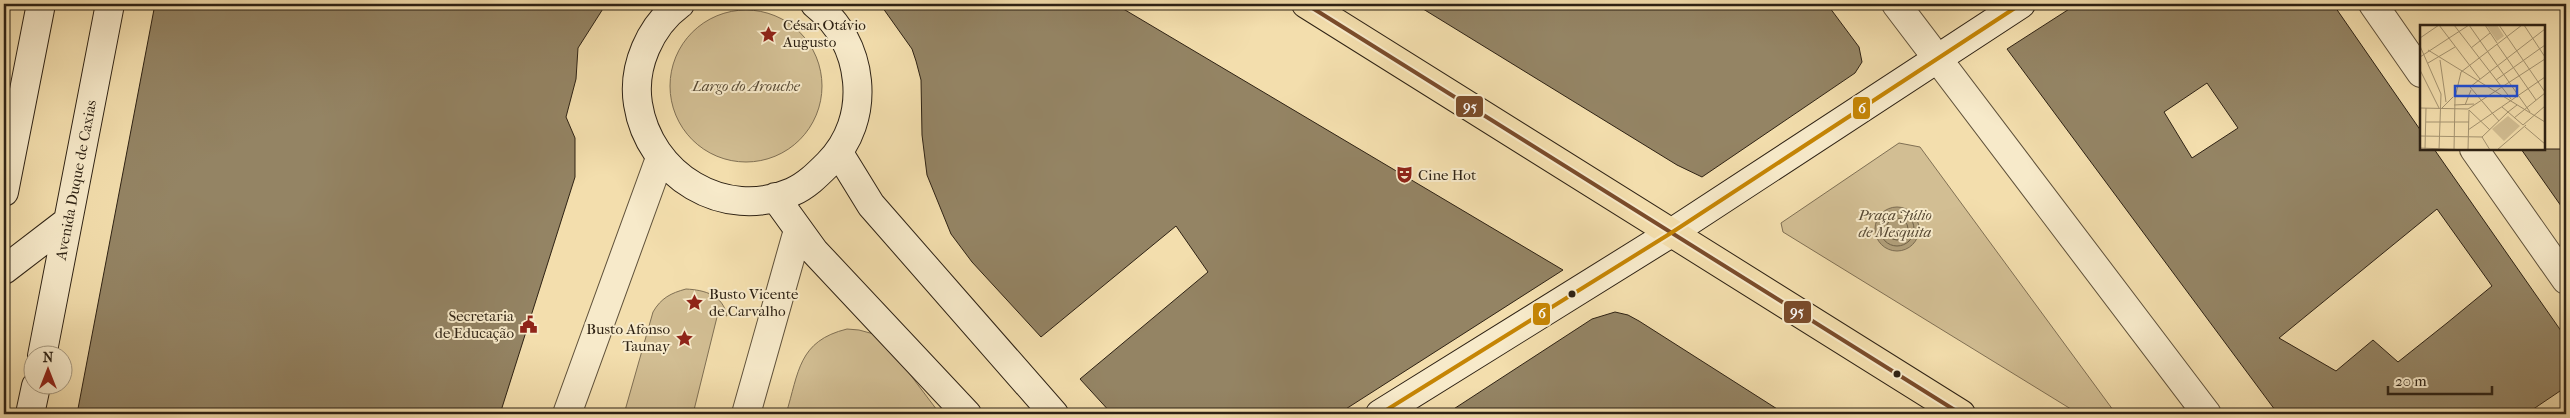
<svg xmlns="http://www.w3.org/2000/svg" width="2570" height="418" font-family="'IM FELL French Canon',serif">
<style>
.green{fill:#d2be93;stroke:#807054}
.water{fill:#b09e79;stroke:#7c6c51}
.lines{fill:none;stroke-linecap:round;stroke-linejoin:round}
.shore{stroke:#6f6046;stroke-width:1}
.building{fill:#948464;stroke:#2e2214;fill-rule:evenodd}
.street-casing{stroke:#5f513a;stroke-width:30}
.secondary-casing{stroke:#2e2214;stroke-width:30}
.primary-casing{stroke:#2e2214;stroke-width:30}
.street{stroke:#f7eaca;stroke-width:28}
.secondary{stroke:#f7eaca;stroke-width:28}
.primary{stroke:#f3dead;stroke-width:28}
.bus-1-casing{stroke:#f7eaca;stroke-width:8}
.bus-2-casing{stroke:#f7eaca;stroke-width:8}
.bus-1{stroke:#7a4b2a;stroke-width:4}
.bus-2{stroke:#c58505;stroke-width:4}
.bus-dot{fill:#2e2214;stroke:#f7eaca;stroke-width:2}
.labels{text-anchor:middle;stroke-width:4;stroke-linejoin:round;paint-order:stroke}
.poi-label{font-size:15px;fill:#2e2214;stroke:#f7eaca;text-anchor:start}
.park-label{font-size:15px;font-style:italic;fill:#574934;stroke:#f7eaca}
.street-label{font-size:15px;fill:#2e2214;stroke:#f7eaca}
.inset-road{fill:none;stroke:#a49370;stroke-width:1}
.view{fill:#1d4ed8;fill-opacity:0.15;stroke:#1d4ed8;stroke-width:2.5}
.inset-edge{fill:none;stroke:#2e2214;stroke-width:2.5}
.line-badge{stroke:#f7eaca;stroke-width:2}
.badge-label{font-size:14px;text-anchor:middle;font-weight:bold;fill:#fff}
</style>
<rect width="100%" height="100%" fill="#f3dead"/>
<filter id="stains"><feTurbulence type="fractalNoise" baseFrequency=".004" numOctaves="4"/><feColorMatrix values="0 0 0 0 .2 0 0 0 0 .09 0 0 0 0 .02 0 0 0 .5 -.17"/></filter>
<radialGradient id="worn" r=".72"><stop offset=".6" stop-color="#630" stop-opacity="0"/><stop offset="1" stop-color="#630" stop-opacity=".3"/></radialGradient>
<path class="green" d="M670 86a76 76 0 1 1 152 0a76 76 0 1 1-152 0Z
M1899,143L1920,147L2116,414H2079L1783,232L1781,223Z
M686,289C705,290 723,295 727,316L718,313L693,414H624L653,312C661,298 671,293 686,289Z
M847,329L859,330L881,336L940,414H786C799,372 798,341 847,329Z"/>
<path class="water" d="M1875 229a22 22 0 1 1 44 0a22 22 0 1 1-44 0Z"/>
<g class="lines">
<path class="shore" d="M1880 229a17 17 0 1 1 34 0a17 17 0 1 1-34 0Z
M1886 229a11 11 0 1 1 22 0a11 11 0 1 1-22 0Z"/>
</g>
<path class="building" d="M155,4H606L578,48L576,79L566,117L575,138V177L500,414H77Z
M880,4H1115L1563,270L1338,414H1112L1080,379L1208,272L1176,226L1041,337L972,262L951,234L927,175L922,135L921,80L916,61L912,49Z
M1415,4H1827L1859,47L1862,62L1855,73L1702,177L1677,165Z
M2077,4H2333L2421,131V149H2434L2566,338V387L2526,414H2278L2007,49ZM2207,83L2238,128L2192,158L2164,112ZM2437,209L2492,286L2447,323L2398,362L2373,340L2336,371L2279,338Z
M2521,149H2566V213Z
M1615,312L1628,315L1639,321L1785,414H1446L1592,319Z"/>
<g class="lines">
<defs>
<path id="street" d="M1896,4L2207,414
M2373,4L2421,73
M2474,149L2566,280
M567,414L660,158
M746,414L798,230"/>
<path id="secondary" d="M680,4C650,26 632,67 638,104C649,175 724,222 792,192C806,186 817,175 828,164C850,142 860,112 857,81C854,50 839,23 815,4
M839,153L871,205L1054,414
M4,192L41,4
M775,197L814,251L967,414
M4,270L68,221
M42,356L110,4
M30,414L36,386
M1380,414L1671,233L2021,4"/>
<path id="primary" d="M1306,4L1961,414"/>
</defs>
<use href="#street" class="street-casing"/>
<use href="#secondary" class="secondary-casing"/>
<use href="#primary" class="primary-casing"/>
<use href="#street" class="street"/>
<use href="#secondary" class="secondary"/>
<use href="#primary" class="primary"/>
<defs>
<path id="bus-1" d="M1306,4L1961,414"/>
<path id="bus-2" d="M1380,414L1671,233L2021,4"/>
</defs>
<use href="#bus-1" class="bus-1-casing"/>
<use href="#bus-2" class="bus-2-casing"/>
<use href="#bus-1" class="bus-1"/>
<use href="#bus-2" class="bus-2"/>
</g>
<defs>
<symbol id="sight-bare" viewBox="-9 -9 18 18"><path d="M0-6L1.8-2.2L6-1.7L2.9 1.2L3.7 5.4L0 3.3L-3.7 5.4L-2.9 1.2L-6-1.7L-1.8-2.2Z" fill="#8f2418" stroke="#f7eaca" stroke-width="2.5" paint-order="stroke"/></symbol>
<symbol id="theatre-bare" viewBox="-9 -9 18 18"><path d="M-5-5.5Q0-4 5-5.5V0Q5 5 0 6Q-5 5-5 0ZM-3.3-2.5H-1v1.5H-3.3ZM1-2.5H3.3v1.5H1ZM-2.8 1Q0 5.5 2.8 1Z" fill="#8f2418" stroke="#f7eaca" stroke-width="2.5" paint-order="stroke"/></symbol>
<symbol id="civic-bare" viewBox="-9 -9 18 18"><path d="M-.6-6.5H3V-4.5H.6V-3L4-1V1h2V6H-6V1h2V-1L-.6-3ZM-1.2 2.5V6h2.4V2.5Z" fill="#8f2418" stroke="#f7eaca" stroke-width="2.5" paint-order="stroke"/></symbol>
</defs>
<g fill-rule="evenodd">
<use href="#sight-bare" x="756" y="22" width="25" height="25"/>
<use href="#theatre-bare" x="1392" y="162" width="25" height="25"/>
<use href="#sight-bare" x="682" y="290" width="25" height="25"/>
<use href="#civic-bare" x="516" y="312" width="25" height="25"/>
<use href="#sight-bare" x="672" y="326" width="25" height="25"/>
</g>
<g class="bus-dot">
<circle cx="1572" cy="294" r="4.5"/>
<circle cx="1897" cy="374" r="4.5"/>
</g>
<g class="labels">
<g class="poi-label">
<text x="783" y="30">César Otávio<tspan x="783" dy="17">Augusto</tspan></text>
<text x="1418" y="180">Cine Hot</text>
<text x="709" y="299">Busto Vicente<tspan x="709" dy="17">de Carvalho</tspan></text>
<text x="514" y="321" text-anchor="end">Secretaria<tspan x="514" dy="17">de Educação</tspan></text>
<text x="670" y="334" text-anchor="end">Busto Afonso<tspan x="670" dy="17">Taunay</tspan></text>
</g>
<g class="park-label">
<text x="746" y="91">Largo do Arouche</text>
<text x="1895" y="220">Praça Júlio<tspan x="1895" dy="17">de Mesquita</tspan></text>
</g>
<g class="street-label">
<text transform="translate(76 180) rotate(-79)" y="5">Avenida Duque de Caxias</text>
</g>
</g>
<g transform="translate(2420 25)">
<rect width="125" height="125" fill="#f3dead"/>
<path d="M66,0H77L84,11L77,16ZM88,91L100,101L84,116L72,104Z" fill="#d2be93"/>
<path class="inset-road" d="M19,0L60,54M34,0L91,74M49,0L110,87M65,0L77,18M79,0L125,67M104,0L125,32M0,13L19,0M77,19L116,75M0,21L21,69L19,125M51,23L70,8M8,25L125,97M0,32L49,0M20,35L26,77M8,38L35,22M0,45L19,83M76,55L125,20M35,73L41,47L102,0M34,80L54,79M45,80L51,65M82,82L88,87L97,80M0,83L48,84L125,34M21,84L33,72M49,85L70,105M94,93L125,68M79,96L50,62L125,4M6,97H49M105,102L125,119M48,105L125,52M0,111L63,112M0,123L50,125M5,124L6,83M34,125L35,73M48,125L49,85M70,125L62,112L88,87L103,100L125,81M77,125L106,100"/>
<path class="view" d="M35,61H97V71H35Z"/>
<rect width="125" height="125" class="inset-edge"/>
</g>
<g class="line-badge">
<rect x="1455" y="95" width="29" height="23" rx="5" fill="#7a4b2a"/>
<rect x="1852" y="96" width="19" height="24" rx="5" fill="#c58505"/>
<rect x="1783" y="300" width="29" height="24" rx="5" fill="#7a4b2a"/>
<rect x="1532" y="302" width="19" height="24" rx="5" fill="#c58505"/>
</g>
<g class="badge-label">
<text x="1470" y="111">95</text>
<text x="1862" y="113">6</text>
<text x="1797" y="316">95</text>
<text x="1542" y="318">6</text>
</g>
<rect width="2570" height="418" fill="none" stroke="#f3dead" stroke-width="20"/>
<rect x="5" y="5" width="2560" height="408" fill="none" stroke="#2e2214" stroke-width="2.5"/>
<rect x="10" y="10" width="2550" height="398" fill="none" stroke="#2e2214"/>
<g transform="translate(48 370)"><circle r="24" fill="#f7eaca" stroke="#a79a81"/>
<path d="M0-4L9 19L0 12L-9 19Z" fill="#8f2418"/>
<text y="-8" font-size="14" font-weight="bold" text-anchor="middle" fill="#2e2214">N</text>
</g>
<path d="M2388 386v8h104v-8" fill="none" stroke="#2e2214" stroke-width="2.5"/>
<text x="2395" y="386" font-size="15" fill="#2e2214" stroke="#f7eaca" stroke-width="4" paint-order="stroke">20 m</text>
<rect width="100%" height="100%" filter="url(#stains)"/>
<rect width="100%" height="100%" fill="url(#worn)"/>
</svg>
